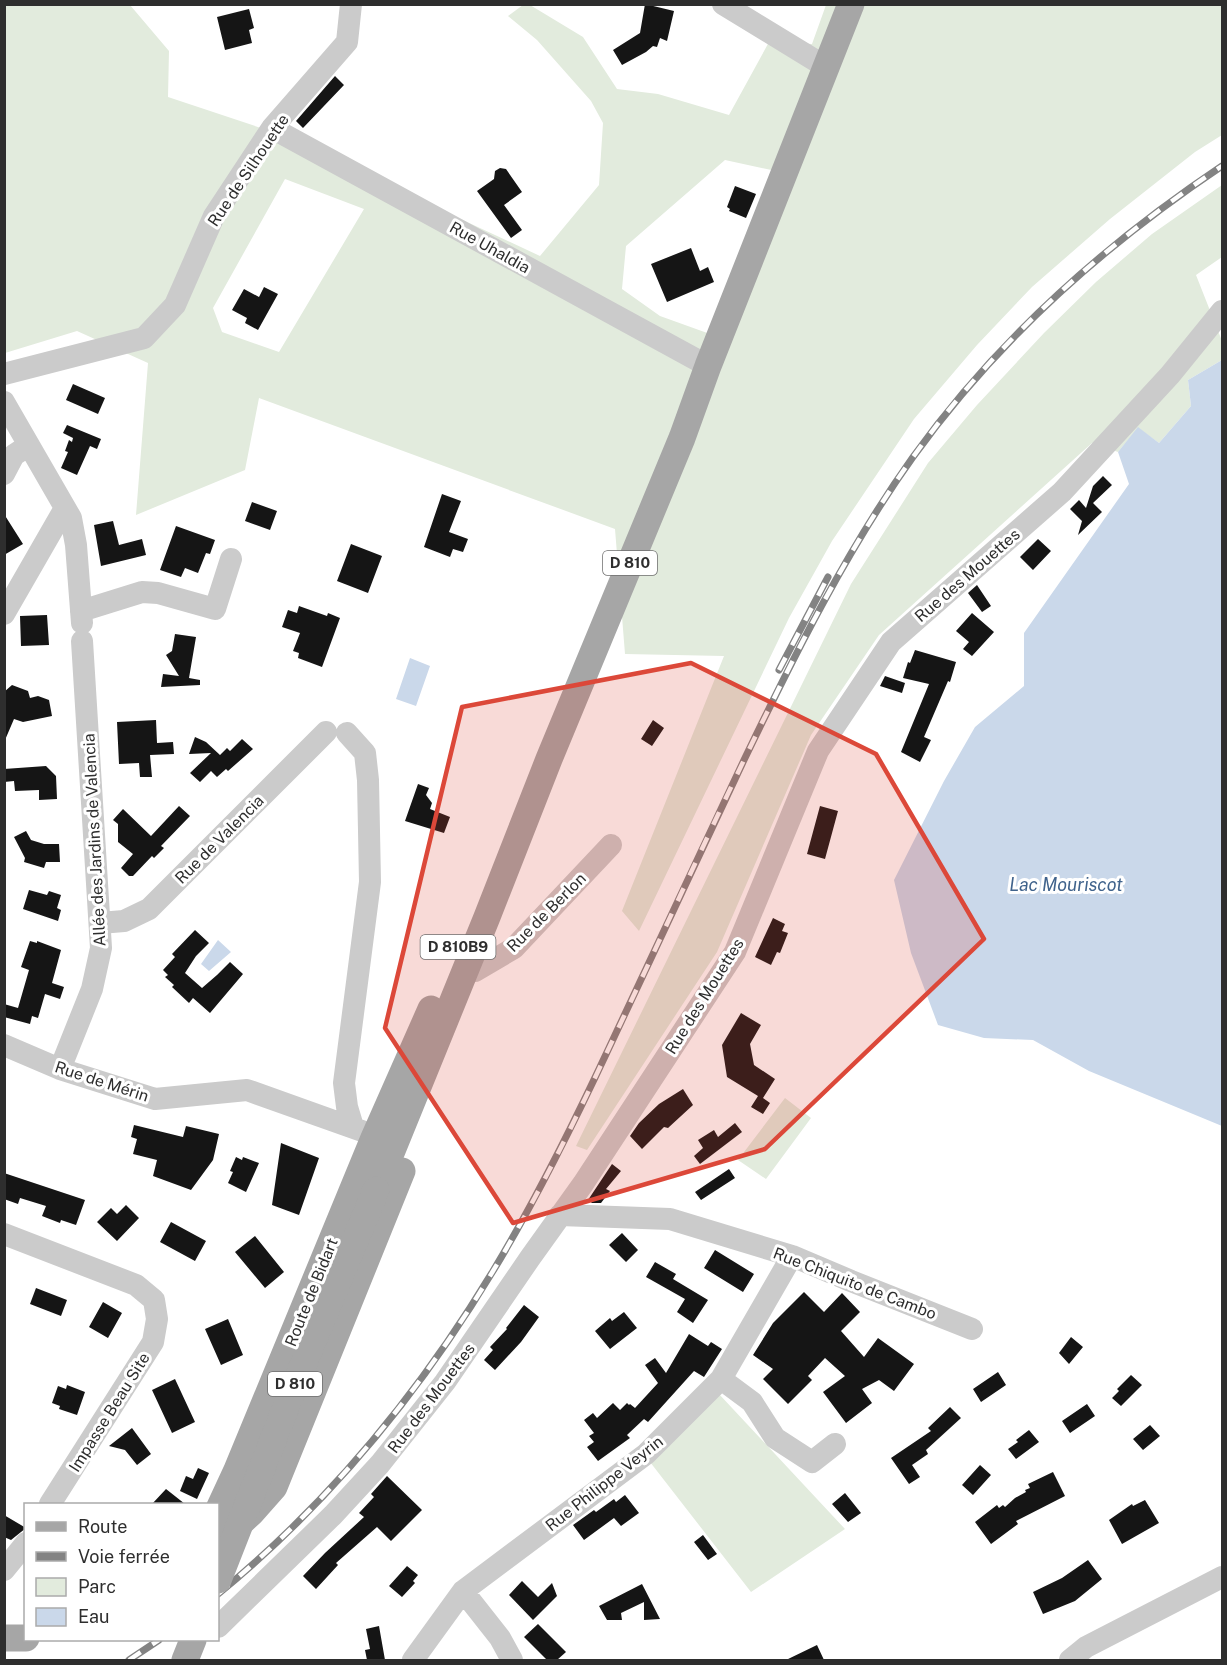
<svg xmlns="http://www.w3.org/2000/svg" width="1227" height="1665" font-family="'Public Sans',sans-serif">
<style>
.green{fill:#e2ebdd;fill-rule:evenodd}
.water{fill:#cad8ea}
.building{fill:#151515}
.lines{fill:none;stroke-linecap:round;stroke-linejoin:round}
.minor{stroke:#cbcbcb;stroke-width:22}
.major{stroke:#a6a6a6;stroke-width:27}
.rail-casing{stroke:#838383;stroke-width:7}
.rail{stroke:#fff;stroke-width:4.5;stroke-dasharray:14;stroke-linecap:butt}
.major-bridge{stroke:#a6a6a6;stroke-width:27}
.marked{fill:#dc4839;fill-opacity:0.2;stroke:#dc4839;stroke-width:4.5;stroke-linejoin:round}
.labels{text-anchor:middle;stroke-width:6;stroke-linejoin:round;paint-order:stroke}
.shield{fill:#fff;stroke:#6d6d6d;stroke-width:1.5}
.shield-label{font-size:15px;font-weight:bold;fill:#2e2e2e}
.street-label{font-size:16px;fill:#2e2e2e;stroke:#fff}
.water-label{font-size:18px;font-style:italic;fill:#40638c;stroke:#fff}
</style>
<rect width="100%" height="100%" fill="#fff"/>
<path class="green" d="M5,5H130L169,51L168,97L276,133L540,256L599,185L603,123L591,101L537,40L508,16L523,5H530L583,37L617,89L658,94L729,115L769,42L812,44L826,5H1222V135L1195,152L1110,219L1032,287L977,345L914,419L832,541L789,618L639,931L622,911L724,656L625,654L615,529L259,398L245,470L136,515L148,363L77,331L5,353ZM725,160L776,171L710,334L660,316L622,289L626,246ZM285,179L364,209L279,352L222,332L213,308Z
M1222,185V257L1196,275L1222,341V360L1188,380L1191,406L1159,443L1138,428L1118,452L1092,443L879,635L811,735L717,952L587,1150L576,1146L851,584L928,463L977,405L1044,333L1096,282L1152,234Z
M785,1098L811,1118L766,1179L738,1160Z
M719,1394L845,1529L751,1592L650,1462Z"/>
<path class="water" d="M1222,360V1126L1089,1071L1033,1040L984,1038L938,1025L911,953L894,880L944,781L975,727L1024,686V633L1129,484L1118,452L1138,427L1159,443L1191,406L1188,380Z
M410,658L430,666L416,706L396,699Z
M218,940L231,952L209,971L201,964Z"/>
<path class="building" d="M645,4L674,11L667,41L660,38L657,47L653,46L646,52L622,65L613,50L640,33Z
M249,9L254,28L249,30L252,43L225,50L217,17Z
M335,76L344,85L303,128L296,121Z
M500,168L506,169L522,192L504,205L522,230L511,238L477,191L494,179L495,171Z
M735,186L756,194L746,218L729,211L730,209L727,207Z
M691,248L700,271L708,267L714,282L667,302L651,264Z
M264,287L278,294L258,330L245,323L247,318L232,310L244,289L259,297Z
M73,384L105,398L98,414L66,400Z
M67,425L101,439L97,449L90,446L77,475L61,468L68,452L65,451L69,440L72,442L73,438L63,433Z
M1103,476L1112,485L1093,503L1102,512L1078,535L1082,521L1070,509L1079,500L1086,508L1093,486Z
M442,494L461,501L449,532L468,539L463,552L453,549L450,557L424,547Z
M252,502L277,511L270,530L245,521Z
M4,514L23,544L4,555Z
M113,521L119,545L142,539L146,555L101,566L94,525Z
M176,526L215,540L210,554L206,553L198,573L185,568L181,577L160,570Z
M1038,539L1051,551L1033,570L1020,557Z
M351,544L382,556L368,593L337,581Z
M977,585L991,606L982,612L968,593Z
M299,606L327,616L328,613L340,618L322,667L298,658L299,653L293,651L300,633L282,627L288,610L297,613Z
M972,613L994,632L972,656L963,649L969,642L956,631Z
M47,615L49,645L21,646L20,616Z
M175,634L196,637L189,678L200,680V685L161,687L163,674L179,676L166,655L172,651Z
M915,650L956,662L950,682L948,681L924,737L931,740L920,762L901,752L929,684L903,678L908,662L910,663Z
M885,676L905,683L902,693L880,686Z
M12,685L28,691L30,698L38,696L49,700L52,716L23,722L14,719L5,740L4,692Z
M156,720L157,743L173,742L174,754L150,755L152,777H140L139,763L119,764L117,722Z
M653,720L664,728L652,746L641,739Z
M195,737L206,742L220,755L227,748L230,751L242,739L253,749L228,771L226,769L217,777L211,771L200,782L190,773L211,753L189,754Z
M46,766L56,776L57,799L39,800V790L15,791L14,781L4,782V769Z
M418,784L429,788L426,795L432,803L430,809L450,817L444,833L405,821Z
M179,806L190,816L161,846L164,848L154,858L152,856L133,876H129L121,868L133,854L118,842V824L113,820L123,809L151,836Z
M820,806L838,811L825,859L807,854Z
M26,831L31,840L44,844H59L60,862H46L44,868L24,862L25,858L14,837Z
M29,890L47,895L49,891L61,895L57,908L61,910L58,921L23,909Z
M773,918L785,924L782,931L788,933L780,953L777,952L771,965L755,957Z
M195,930L209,943L196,956L185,973L202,988L217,975L230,962L243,974L210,1013L193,998L189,1003L172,987L174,985L165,977L168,975L163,970L175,957L172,954Z
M30,941L37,943V941L61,950L52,983L64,987L60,999L45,994L38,1018L32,1016L30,1024L4,1017V1004L18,1008L29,970L21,967Z
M741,1013L761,1025L750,1044L754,1065L775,1079L763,1098L770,1103L763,1114L751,1107L758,1096L727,1077L722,1045Z
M683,1089L693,1105L668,1128L664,1127L642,1149L630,1136L639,1123L659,1104Z
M735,1123L742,1132L700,1164L694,1156L703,1148L698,1140L714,1130L718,1137Z
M134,1125L183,1137L186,1126L219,1134L213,1160L191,1190L153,1176L157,1160L133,1154L137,1139L131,1137Z
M281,1143L319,1158L299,1215L272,1205Z
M236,1157L242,1160L243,1157L259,1163L246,1192L228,1183L233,1172L230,1171Z
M612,1164L621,1171L606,1189L610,1191L601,1203H592L588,1200Z
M729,1169L735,1178L701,1200L695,1192Z
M4,1173L85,1200L76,1225L61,1220L60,1223L42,1216L46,1206L20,1198L18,1204L4,1199Z
M126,1205L139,1218L117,1241L97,1222L111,1208L117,1214Z
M171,1222L206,1241L195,1261L160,1242Z
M622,1233L638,1250L626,1262L609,1245Z
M255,1236L284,1272L265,1288L235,1252Z
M715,1250L754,1274L743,1292L704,1268Z
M655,1262L676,1274L673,1279L708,1300L693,1323L677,1312L685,1299L646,1277Z
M36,1288L67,1300L61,1316L30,1304Z
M804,1292L824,1312L842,1293L860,1312L841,1331L864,1357L878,1338L914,1364L894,1391L879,1380L862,1389L872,1403L846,1423L823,1392L845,1376L825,1358L808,1376L812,1380L788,1404L763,1379L773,1369L753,1355L773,1323Z
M103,1302L122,1313L108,1338L89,1327Z
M524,1305L539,1317L521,1342L495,1370L484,1360L493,1350L490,1347L507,1329L506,1328Z
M624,1312L637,1328L610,1349L595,1331L610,1318L612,1321Z
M228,1319L243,1355L221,1365L205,1329Z
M689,1334L708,1346L711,1342L722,1349L704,1377L694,1371L648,1422L644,1419L627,1435L630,1438L598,1461L587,1447L594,1442L589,1436L594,1433L584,1420L593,1413L597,1418L613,1403L620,1410L627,1403L629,1405L630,1404L635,1408L658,1383L645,1365L655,1358L666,1373Z
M1071,1337L1083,1347L1069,1364L1059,1353Z
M998,1372L1006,1385L981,1402L973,1389Z
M1131,1375L1142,1385L1121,1406L1112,1398L1119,1391L1117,1389Z
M175,1379L195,1422L172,1433L152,1390Z
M67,1385L85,1392L77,1415L59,1409L60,1406L52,1403L58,1386L66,1389Z
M1087,1404L1095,1416L1070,1433L1062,1421Z
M950,1407L961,1418L926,1450L928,1454L912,1465L920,1477L909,1484L891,1458L931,1431L928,1428Z
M1150,1425L1160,1436L1143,1450L1133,1439Z
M132,1428L151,1454L137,1465L125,1450L109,1446Z
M1029,1430L1039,1442L1016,1459L1008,1449L1018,1442L1016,1440Z
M980,1465L991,1475L973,1495L962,1485Z
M198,1468L209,1473L197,1499L180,1491L186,1476L193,1479Z
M1053,1472L1065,1496L1016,1521L1018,1524L991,1544L975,1522L997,1505L999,1508L1003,1505L1005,1507L1015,1498L1026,1492L1025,1490L1030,1488L1028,1484Z
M387,1476L422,1510L391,1541L377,1527L336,1563L338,1565L316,1589L303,1576L325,1553L364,1517L359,1513L374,1497L371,1494Z
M166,1489L185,1504H152Z
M845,1493L861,1513L848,1522L832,1504Z
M625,1495L639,1513L621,1526L614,1518L584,1540L573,1525L594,1510L596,1512L614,1499L616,1502Z
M1145,1500L1159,1523L1122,1544L1109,1520L1132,1504L1133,1506Z
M4,1515L26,1528L11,1540L4,1537Z
M703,1535L717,1554L708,1560L694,1542Z
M1088,1560L1102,1579L1075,1601L1043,1614L1033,1592L1062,1578Z
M407,1566L418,1575L413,1581L415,1583L402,1597L389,1586Z
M522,1581L538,1597L552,1583L557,1596L533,1620L509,1595Z
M642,1584L660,1619L644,1620V1602L621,1613L622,1620H607L599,1606Z
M538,1624L566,1652L557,1660H547L524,1637Z
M379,1626L385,1660H367L365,1650L370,1649L366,1629Z
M817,1645L824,1660H786Z"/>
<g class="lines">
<path class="minor" d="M723,4L826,67
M272,128L708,366
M4,374L144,338L175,305L214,216L272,128L347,42L351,4
M4,402L71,518L76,545L82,623
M4,474L14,455L29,445
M81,611L142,592L158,593L215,609L231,559
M4,614L65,508
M347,733L365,753L368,780L370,882L344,1083L347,1107L353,1127
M100,923L124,921L149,909L326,732
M475,971L514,948L611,845
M4,1045L60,1069L155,1099L247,1090L362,1131
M60,1069L92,989L101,948L82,641
M560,1215L670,1219L792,1256L851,1281L972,1329
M4,1234L136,1285L154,1300L157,1319L153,1342L50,1504
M721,1379L752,1402L775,1438L812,1462L835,1444
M4,1570L26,1543
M463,1591L500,1638L512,1660
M218,1627L333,1515L380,1464L445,1382L530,1258L583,1184L735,952L818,751L891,642L1062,492L1170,375L1222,311
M413,1660L463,1591L646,1454L721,1379L792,1256
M1070,1660L1086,1647L1222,1577"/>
<path class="major" d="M376,1190L487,917L549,759L682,438L708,366L851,4
M218,1511L237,1470L374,1138L431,1009
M218,1543L251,1513L274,1487L402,1171
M4,1638H26"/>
<defs>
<path id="rail" d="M779,670L828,577
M218,1594C328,1504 420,1392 493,1271C536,1200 573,1125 608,1050C654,953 698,856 744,760C794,656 846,551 913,457C997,340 1104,245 1222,166
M129,1660L159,1640"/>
</defs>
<use href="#rail" class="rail-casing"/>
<use href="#rail" class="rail"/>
<path class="major-bridge" d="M218,1580L293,1389L376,1190
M185,1660L193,1640"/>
</g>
<path class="marked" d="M691,663L876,754L984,939L765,1149L513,1223L385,1028L462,707Z"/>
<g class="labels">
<g class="shield">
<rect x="603" y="551" width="54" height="24" rx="4.5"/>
<rect x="420.5" y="935" width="75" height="24" rx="4.5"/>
<rect x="268" y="1372" width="54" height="24" rx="4.5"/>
</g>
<g class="shield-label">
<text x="630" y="568">D 810</text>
<text x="458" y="952">D 810B9</text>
<text x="295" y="1389">D 810</text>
</g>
<g class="street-label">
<text transform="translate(248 170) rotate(-56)" y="6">Rue de Silhouette</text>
<text transform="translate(490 247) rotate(29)" y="6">Rue Uhaldia</text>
<text transform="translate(967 575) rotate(-41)" y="6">Rue des Mouettes</text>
<text transform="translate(219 839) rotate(-45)" y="6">Rue de Valencia</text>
<text transform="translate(94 840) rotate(-93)" y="6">Allée des Jardins de Valencia</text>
<text transform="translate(546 912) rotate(-45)" y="6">Rue de Berlon</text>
<text transform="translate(704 996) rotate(-58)" y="6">Rue des Mouettes</text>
<text transform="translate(102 1081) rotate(18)" y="6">Rue de Mérin</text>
<text transform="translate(855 1283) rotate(21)" y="6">Rue Chiquito de Cambo</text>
<text transform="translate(311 1292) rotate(-68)" y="6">Route de Bidart</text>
<text transform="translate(431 1398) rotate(-53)" y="6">Rue des Mouettes</text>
<text transform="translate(109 1412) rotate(-58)" y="6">Impasse Beau Site</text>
<text transform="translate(604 1483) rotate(-38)" y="6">Rue Philippe Veyrin</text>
</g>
<g class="water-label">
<text x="1066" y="891">Lac Mouriscot</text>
</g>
</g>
<rect width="1227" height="1665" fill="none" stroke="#2e2e2e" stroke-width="12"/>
<rect x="24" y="1503" width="195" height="138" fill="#ffffff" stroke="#ababab" stroke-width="1.5"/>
<rect x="36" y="1522" width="30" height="9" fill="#a6a6a6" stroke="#ababab" stroke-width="1.5"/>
<text x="78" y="1533" font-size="18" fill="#2e2e2e">Route</text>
<rect x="36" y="1552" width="30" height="9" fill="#838383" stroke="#ababab" stroke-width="1.5"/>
<text x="78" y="1563" font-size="18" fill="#2e2e2e">Voie ferrée</text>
<rect x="36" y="1578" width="30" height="18" fill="#e2ebdd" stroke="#ababab" stroke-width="1.5"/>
<text x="78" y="1593" font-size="18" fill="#2e2e2e">Parc</text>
<rect x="36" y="1608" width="30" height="18" fill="#cad8ea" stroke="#ababab" stroke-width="1.5"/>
<text x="78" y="1623" font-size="18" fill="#2e2e2e">Eau</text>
</svg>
